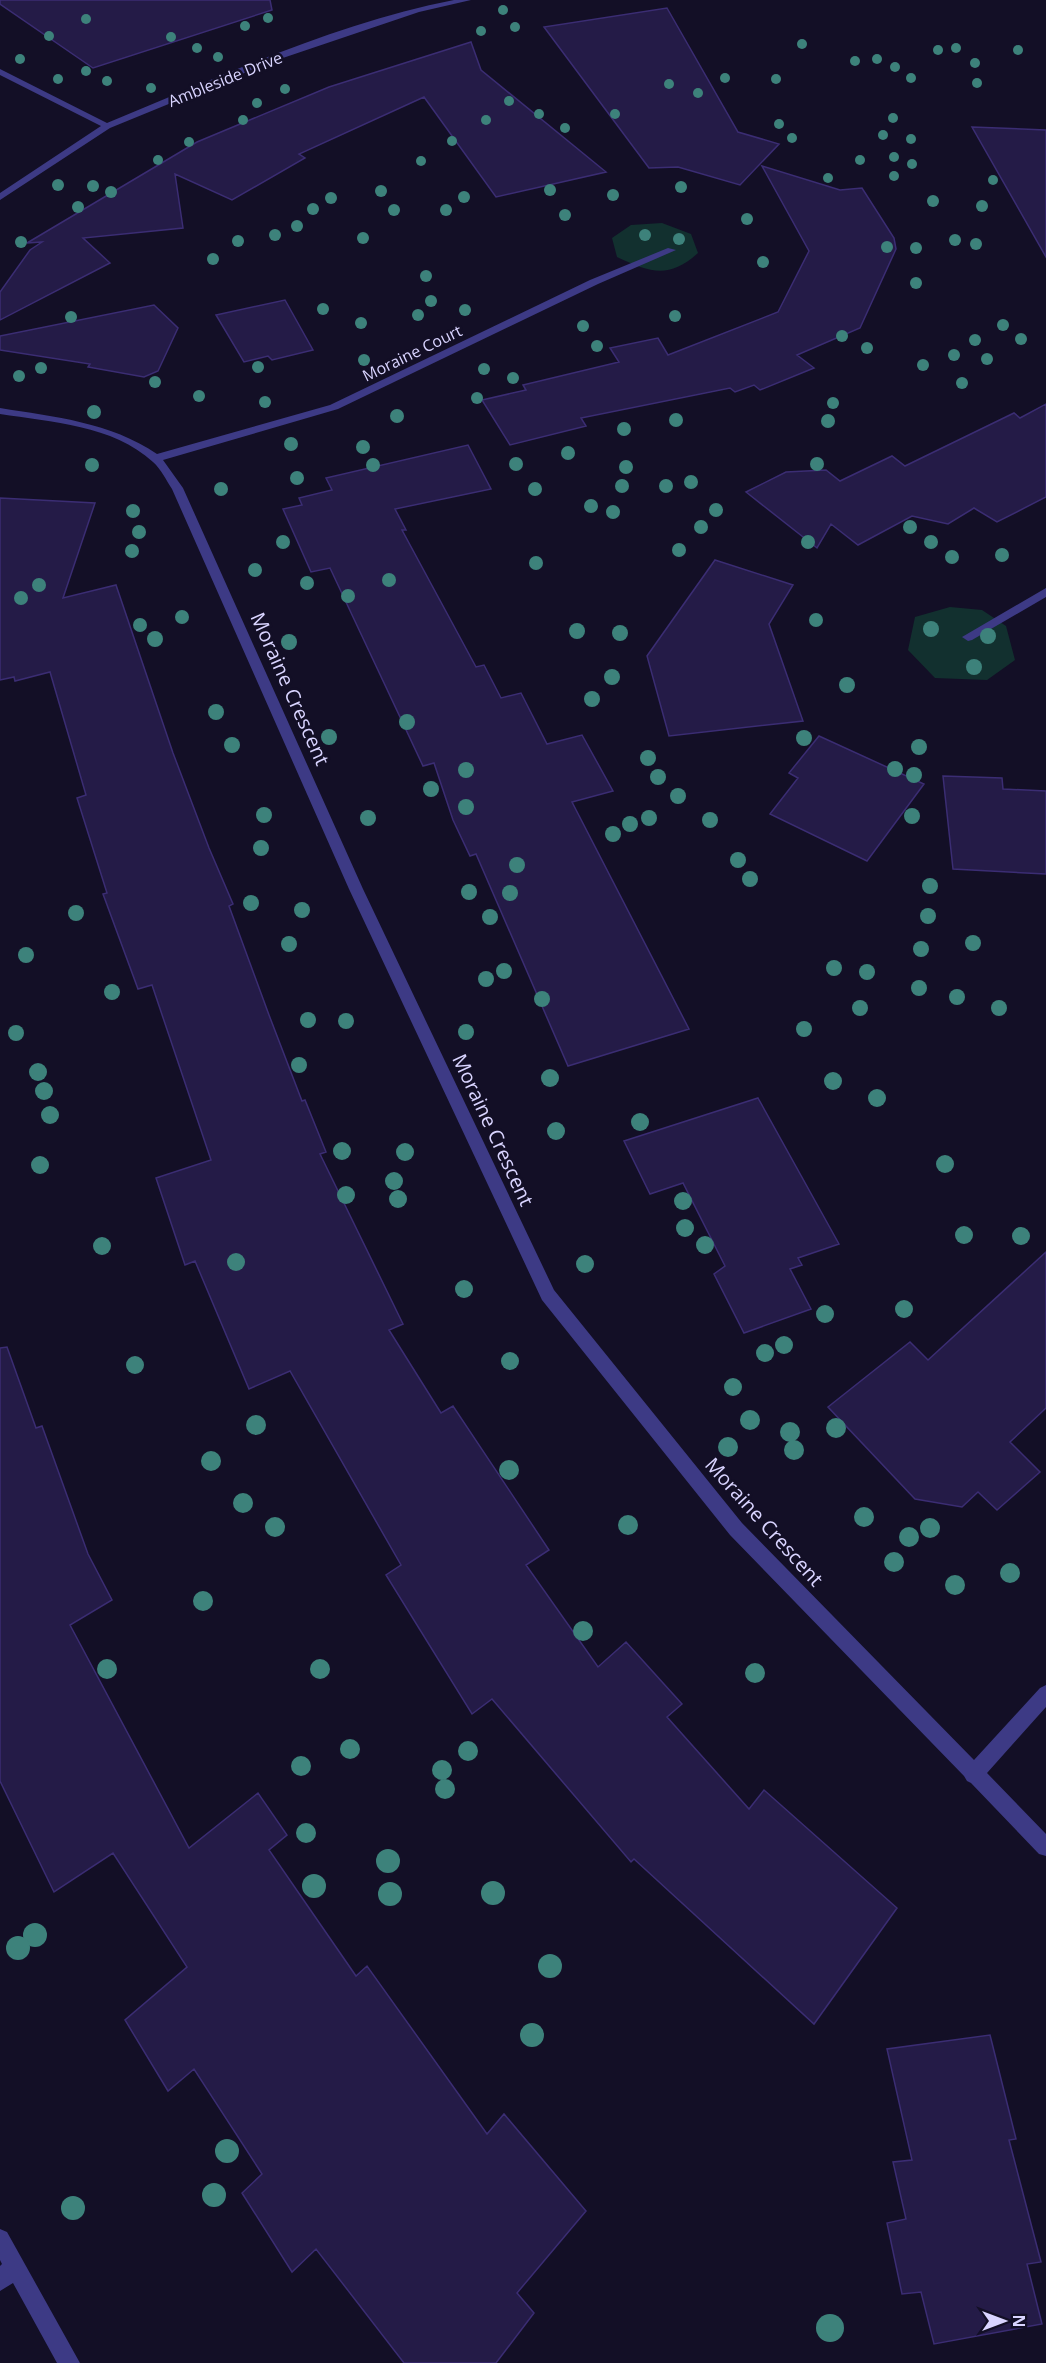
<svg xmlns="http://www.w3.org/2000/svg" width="1046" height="2363" font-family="'Open Sans',sans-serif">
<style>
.green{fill:#12302f}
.building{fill:#241b47;stroke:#3b2d73;stroke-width:1.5}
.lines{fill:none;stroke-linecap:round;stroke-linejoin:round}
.minor{fill:#3d3a85;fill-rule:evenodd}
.tree{fill:#3d827b}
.labels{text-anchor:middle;stroke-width:5;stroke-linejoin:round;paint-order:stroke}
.far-street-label{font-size:16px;fill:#d9d4ff;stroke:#130f26}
.street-label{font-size:20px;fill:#d9d4ff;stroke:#130f26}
</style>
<rect width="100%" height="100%" fill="#130f26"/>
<path class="green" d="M662,223L691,234L698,253C669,279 651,273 617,257L612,238L631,225Z
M950,607L982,610L1006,626L1015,660L987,680L935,678L908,650L915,617Z"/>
<path class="building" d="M0,0H270L272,10L93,68L0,4Z
M667,8L738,132L779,144L740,185L678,167L649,168L544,27Z
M471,42L481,70L606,172L496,197L424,97L299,154L305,158L232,200L175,174L183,228L83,238L110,263L0,320V292L30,250L42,242L27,243L197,142L329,87Z
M972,127L1046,130V257Z
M762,166L840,190L862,188L894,238L896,249L860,328L797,355L814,368L760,390L754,385L735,392L730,388L581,418L586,426L510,445L482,400L526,390L523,385L619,362L610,348L658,338L668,355L778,312L809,251Z
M285,300L313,350L272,360L268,356L244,362L216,315Z
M154,305L178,328L158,371L144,377L88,367L90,364L0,350V336Z
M1046,404V497L997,522L974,508L948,524L912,516L858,545L831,524L817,548L746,492L786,472L826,470L840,481L892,456L905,466L1014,413L1020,418Z
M468,445L491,489L395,509L406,530H402L476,667L484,665L501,698L521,693L547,744L582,735L613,791L572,802L689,1029L568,1066L476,854L470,856L453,820L434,763L423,766L330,568L311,572L283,509L302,505L299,498L332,490L326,478Z
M0,498L95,503L63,598L116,585L173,753L209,848L233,904L229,906L269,1015L302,1101L305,1100L326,1152L320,1154L403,1324L389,1330L441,1413L453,1406L549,1550L526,1565L598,1667L626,1642L682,1704L667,1717L749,1809L764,1790L897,1908L814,2024L634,1859L631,1862L492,1699L472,1714L386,1575L401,1565L290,1371L249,1389L195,1261L185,1265L156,1178L211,1160L152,985L138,989L103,894L107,893L77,798L86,795L50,672L15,681L14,677L0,680Z
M715,560L793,585L769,624L803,721L669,736L647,656Z
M819,736L924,784L867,861L770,814L798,778L789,773Z
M943,776L1002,778L1003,789L1046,791V874L953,869Z
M758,1098L839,1244L798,1258L802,1265L790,1269L811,1309L744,1333L714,1274L725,1266L683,1183L650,1194L624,1141Z
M1046,1252V1408L1010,1442L1040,1472L997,1510L978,1492L962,1507L915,1499L828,1407L910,1342L928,1360Z
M7,1347L36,1428L42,1426L88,1554L112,1600L70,1625L189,1848L258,1793L287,1835L269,1850L356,1976L367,1966L487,2134L504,2114L586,2211L517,2293L534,2313L496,2363H404L316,2249L292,2272L242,2193L262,2174L194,2069L168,2091L125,2020L187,1967L113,1853L54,1892L0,1781V1348Z
M990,2035L1016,2139L1009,2140L1041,2262L1027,2264L1042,2324L934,2344L921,2292L902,2294L887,2223L906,2219L893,2162L912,2160L887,2049Z"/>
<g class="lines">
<path class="minor" d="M454,0H471L419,12L271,62L110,128L0,200V193L101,126L0,75V69L107,123C218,77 337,23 454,0Z
M668,248L676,250L598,284L338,409L163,460L183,488L363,889L554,1290L742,1523L974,1760L1040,1688L1046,1685V1707L987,1773L1046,1834V1856L1039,1854L971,1783L967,1781L964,1776L730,1535L542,1300L349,889L172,489C166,480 161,469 153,462C113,425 51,422 0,414V408C55,417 110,422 157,454L330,405L590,280Z
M1046,588V597L972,640L968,641L962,637Z
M0,2229L7,2232L80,2363H57L13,2283L0,2291V2266L2,2264L0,2260Z"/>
</g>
<g class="tree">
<circle cx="503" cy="10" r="5"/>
<circle cx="268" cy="18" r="5"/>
<circle cx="86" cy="19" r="5"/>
<circle cx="245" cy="26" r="5"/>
<circle cx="515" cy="27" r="5"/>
<circle cx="481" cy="31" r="5"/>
<circle cx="49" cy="36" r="5"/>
<circle cx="171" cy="37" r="5"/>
<circle cx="802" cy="44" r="5"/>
<circle cx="197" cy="48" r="5"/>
<circle cx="956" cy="48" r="5"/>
<circle cx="938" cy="50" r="5"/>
<circle cx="1018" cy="50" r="5"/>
<circle cx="218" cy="57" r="5"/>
<circle cx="20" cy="59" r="5"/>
<circle cx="877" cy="59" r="5"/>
<circle cx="855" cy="61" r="5"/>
<circle cx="975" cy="63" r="5"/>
<circle cx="895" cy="67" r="5"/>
<circle cx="86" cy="71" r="5"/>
<circle cx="725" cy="78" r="5"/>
<circle cx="911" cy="78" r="5"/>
<circle cx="58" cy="79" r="5"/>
<circle cx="776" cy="79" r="5"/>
<circle cx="107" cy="81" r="5"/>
<circle cx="977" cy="83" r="5"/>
<circle cx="669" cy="84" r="5"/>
<circle cx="151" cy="88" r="5"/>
<circle cx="285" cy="89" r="5"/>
<circle cx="698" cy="93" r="5"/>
<circle cx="509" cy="101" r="5"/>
<circle cx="257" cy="103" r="5"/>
<circle cx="539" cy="114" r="5"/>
<circle cx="615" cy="114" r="5"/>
<circle cx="893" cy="118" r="5"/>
<circle cx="243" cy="120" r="5"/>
<circle cx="486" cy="120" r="5"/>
<circle cx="779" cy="124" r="5"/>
<circle cx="565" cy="128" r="5"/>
<circle cx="883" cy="135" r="5"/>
<circle cx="792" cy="138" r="5"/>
<circle cx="911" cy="139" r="5"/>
<circle cx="452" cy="141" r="5"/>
<circle cx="189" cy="142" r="5"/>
<circle cx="894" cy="157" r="5"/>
<circle cx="158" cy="160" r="5"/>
<circle cx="860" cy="160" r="5"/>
<circle cx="421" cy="161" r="5"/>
<circle cx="912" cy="164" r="5"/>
<circle cx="894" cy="176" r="5"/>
<circle cx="828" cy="178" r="5"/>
<circle cx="993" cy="180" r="5"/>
<circle cx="58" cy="185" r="6"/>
<circle cx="93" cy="186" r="6"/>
<circle cx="681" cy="187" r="6"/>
<circle cx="550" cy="190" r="6"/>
<circle cx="381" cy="191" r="6"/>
<circle cx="111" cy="192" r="6"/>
<circle cx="613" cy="195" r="6"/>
<circle cx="464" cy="197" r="6"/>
<circle cx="331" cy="198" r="6"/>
<circle cx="933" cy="201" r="6"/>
<circle cx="982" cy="206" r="6"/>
<circle cx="78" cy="207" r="6"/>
<circle cx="313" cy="209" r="6"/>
<circle cx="394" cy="210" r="6"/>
<circle cx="446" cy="210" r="6"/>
<circle cx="565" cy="215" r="6"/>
<circle cx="747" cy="219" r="6"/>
<circle cx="297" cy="226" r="6"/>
<circle cx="275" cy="235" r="6"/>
<circle cx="645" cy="235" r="6"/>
<circle cx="363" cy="238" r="6"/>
<circle cx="679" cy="239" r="6"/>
<circle cx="955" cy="240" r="6"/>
<circle cx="238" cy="241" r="6"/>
<circle cx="21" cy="242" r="6"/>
<circle cx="976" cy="244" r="6"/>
<circle cx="887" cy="247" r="6"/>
<circle cx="916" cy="248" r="6"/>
<circle cx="213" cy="259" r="6"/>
<circle cx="763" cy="262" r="6"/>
<circle cx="426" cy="276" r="6"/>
<circle cx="916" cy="283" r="6"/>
<circle cx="431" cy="301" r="6"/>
<circle cx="323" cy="309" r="6"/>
<circle cx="465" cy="310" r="6"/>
<circle cx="418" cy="315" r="6"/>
<circle cx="675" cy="316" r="6"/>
<circle cx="71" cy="317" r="6"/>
<circle cx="361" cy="323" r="6"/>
<circle cx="1003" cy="325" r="6"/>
<circle cx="583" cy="326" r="6"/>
<circle cx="842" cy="336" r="6"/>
<circle cx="1021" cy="339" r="6"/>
<circle cx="975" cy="340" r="6"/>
<circle cx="597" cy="346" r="6"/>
<circle cx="867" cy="348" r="6"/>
<circle cx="954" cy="355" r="6"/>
<circle cx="987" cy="359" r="6"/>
<circle cx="364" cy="360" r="6"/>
<circle cx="923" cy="365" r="6"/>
<circle cx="258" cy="367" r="6"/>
<circle cx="41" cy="368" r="6"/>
<circle cx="484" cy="369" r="6"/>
<circle cx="19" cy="376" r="6"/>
<circle cx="513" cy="378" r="6"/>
<circle cx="155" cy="382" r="6"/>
<circle cx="962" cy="383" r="6"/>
<circle cx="199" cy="396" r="6"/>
<circle cx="477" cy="398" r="6"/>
<circle cx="265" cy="402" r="6"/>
<circle cx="833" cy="403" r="6"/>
<circle cx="94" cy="412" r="7"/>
<circle cx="397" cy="416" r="7"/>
<circle cx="676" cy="420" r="7"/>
<circle cx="828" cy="421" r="7"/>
<circle cx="624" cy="429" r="7"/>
<circle cx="291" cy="444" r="7"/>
<circle cx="363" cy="447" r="7"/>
<circle cx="568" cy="453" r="7"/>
<circle cx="516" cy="464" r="7"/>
<circle cx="817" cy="464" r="7"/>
<circle cx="92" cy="465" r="7"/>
<circle cx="373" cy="465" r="7"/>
<circle cx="626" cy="467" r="7"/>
<circle cx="297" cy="478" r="7"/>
<circle cx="691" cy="482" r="7"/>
<circle cx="622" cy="486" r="7"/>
<circle cx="666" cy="486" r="7"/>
<circle cx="221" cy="489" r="7"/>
<circle cx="535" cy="489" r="7"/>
<circle cx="591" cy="506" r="7"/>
<circle cx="716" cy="510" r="7"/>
<circle cx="133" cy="511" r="7"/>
<circle cx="613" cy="512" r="7"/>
<circle cx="701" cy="527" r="7"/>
<circle cx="910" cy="527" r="7"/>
<circle cx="139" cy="532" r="7"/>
<circle cx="283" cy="542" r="7"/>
<circle cx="808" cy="542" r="7"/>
<circle cx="931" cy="542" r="7"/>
<circle cx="679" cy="550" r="7"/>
<circle cx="132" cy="551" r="7"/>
<circle cx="1002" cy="555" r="7"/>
<circle cx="952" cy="557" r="7"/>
<circle cx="536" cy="563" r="7"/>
<circle cx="255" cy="570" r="7"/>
<circle cx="389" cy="580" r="7"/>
<circle cx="307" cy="583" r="7"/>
<circle cx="39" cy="585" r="7"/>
<circle cx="348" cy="596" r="7"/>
<circle cx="21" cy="598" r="7"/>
<circle cx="182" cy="617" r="7"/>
<circle cx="816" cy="620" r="7"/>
<circle cx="140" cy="625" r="7"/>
<circle cx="931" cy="629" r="8"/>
<circle cx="577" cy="631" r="8"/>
<circle cx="620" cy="633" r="8"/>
<circle cx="988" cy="636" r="8"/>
<circle cx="155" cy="639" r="8"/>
<circle cx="289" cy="642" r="8"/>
<circle cx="974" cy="667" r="8"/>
<circle cx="612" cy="677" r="8"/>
<circle cx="847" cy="685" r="8"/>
<circle cx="592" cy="699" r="8"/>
<circle cx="216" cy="712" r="8"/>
<circle cx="407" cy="722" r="8"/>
<circle cx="329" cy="737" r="8"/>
<circle cx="804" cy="738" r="8"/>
<circle cx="232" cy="745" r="8"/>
<circle cx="919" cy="747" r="8"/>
<circle cx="648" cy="758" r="8"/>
<circle cx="895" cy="769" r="8"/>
<circle cx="466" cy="770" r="8"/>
<circle cx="914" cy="775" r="8"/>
<circle cx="658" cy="777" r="8"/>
<circle cx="431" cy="789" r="8"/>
<circle cx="678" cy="796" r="8"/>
<circle cx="466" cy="807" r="8"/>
<circle cx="264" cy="815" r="8"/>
<circle cx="912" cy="816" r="8"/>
<circle cx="368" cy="818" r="8"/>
<circle cx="649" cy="818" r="8"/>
<circle cx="710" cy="820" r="8"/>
<circle cx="630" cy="824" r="8"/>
<circle cx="613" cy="834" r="8"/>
<circle cx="261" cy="848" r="8"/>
<circle cx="738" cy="860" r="8"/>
<circle cx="517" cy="865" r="8"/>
<circle cx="750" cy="879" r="8"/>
<circle cx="930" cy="886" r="8"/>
<circle cx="469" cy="892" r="8"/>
<circle cx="510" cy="893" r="8"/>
<circle cx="251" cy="903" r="8"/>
<circle cx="302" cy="910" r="8"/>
<circle cx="76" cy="913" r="8"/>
<circle cx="928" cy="916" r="8"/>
<circle cx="490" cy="917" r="8"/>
<circle cx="973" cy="943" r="8"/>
<circle cx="289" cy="944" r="8"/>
<circle cx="921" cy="949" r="8"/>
<circle cx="26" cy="955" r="8"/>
<circle cx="834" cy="968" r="8"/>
<circle cx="504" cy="971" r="8"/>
<circle cx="867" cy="972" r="8"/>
<circle cx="486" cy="979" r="8"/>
<circle cx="919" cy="988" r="8"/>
<circle cx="112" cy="992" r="8"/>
<circle cx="957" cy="997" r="8"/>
<circle cx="542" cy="999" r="8"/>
<circle cx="860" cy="1008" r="8"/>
<circle cx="999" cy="1008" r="8"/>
<circle cx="308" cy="1020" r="8"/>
<circle cx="346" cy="1021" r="8"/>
<circle cx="804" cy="1029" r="8"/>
<circle cx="466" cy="1032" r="8"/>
<circle cx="16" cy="1033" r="8"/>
<circle cx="299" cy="1065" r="8"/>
<circle cx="38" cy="1072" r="9"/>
<circle cx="550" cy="1078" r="9"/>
<circle cx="833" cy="1081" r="9"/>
<circle cx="44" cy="1091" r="9"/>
<circle cx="877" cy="1098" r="9"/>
<circle cx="50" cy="1115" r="9"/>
<circle cx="640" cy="1122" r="9"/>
<circle cx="556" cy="1131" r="9"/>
<circle cx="342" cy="1151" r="9"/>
<circle cx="405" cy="1152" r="9"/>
<circle cx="945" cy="1164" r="9"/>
<circle cx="40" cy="1165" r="9"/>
<circle cx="394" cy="1181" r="9"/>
<circle cx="346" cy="1195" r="9"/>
<circle cx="398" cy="1199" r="9"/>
<circle cx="683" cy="1201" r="9"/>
<circle cx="685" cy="1228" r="9"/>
<circle cx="964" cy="1235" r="9"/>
<circle cx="1021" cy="1236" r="9"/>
<circle cx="705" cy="1245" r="9"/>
<circle cx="102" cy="1246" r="9"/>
<circle cx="236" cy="1262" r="9"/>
<circle cx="585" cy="1264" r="9"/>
<circle cx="464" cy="1289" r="9"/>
<circle cx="904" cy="1309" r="9"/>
<circle cx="825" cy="1314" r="9"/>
<circle cx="784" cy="1345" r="9"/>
<circle cx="765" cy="1353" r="9"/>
<circle cx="510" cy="1361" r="9"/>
<circle cx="135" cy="1365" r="9"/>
<circle cx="733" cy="1387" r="9"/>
<circle cx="750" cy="1420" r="10"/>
<circle cx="256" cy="1425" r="10"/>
<circle cx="836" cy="1428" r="10"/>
<circle cx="790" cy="1432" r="10"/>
<circle cx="728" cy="1447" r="10"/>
<circle cx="794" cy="1450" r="10"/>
<circle cx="211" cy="1461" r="10"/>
<circle cx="509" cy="1470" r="10"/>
<circle cx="243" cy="1503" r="10"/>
<circle cx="864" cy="1517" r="10"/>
<circle cx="628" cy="1525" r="10"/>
<circle cx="275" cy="1527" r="10"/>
<circle cx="930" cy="1528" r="10"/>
<circle cx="909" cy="1537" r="10"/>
<circle cx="894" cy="1562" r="10"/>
<circle cx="1010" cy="1573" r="10"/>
<circle cx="955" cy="1585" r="10"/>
<circle cx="203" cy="1601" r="10"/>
<circle cx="583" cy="1631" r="10"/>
<circle cx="107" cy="1669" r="10"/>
<circle cx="320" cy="1669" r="10"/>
<circle cx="755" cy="1673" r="10"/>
<circle cx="350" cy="1749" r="10"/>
<circle cx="468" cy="1751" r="10"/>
<circle cx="301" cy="1766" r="10"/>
<circle cx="442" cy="1770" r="10"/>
<circle cx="445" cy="1789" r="10"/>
<circle cx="306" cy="1833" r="10"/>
<circle cx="388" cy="1861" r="12"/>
<circle cx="314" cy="1886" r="12"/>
<circle cx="493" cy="1893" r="12"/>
<circle cx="390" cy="1894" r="12"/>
<circle cx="35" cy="1935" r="12"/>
<circle cx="18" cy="1948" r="12"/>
<circle cx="550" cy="1966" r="12"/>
<circle cx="532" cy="2035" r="12"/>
<circle cx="227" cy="2151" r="12"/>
<circle cx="214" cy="2195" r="12"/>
<circle cx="73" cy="2208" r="12"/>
<circle cx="830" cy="2328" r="14"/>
</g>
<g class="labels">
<g class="far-street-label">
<text transform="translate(225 79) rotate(-22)" y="6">Ambleside Drive</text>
<text transform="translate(412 353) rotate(-26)" y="6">Moraine Court</text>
</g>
<g class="street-label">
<text transform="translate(290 689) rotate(66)" y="7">Moraine Crescent</text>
<text transform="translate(493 1130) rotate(65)" y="7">Moraine Crescent</text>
<text transform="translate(764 1522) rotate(48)" y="7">Moraine Crescent</text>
</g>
</g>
<g transform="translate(1004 2321) rotate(90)" stroke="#130f26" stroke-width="4.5" paint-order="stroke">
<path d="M0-4.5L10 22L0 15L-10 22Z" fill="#d9d4ff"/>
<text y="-9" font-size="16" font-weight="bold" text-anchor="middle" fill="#d9d4ff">N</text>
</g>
</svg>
